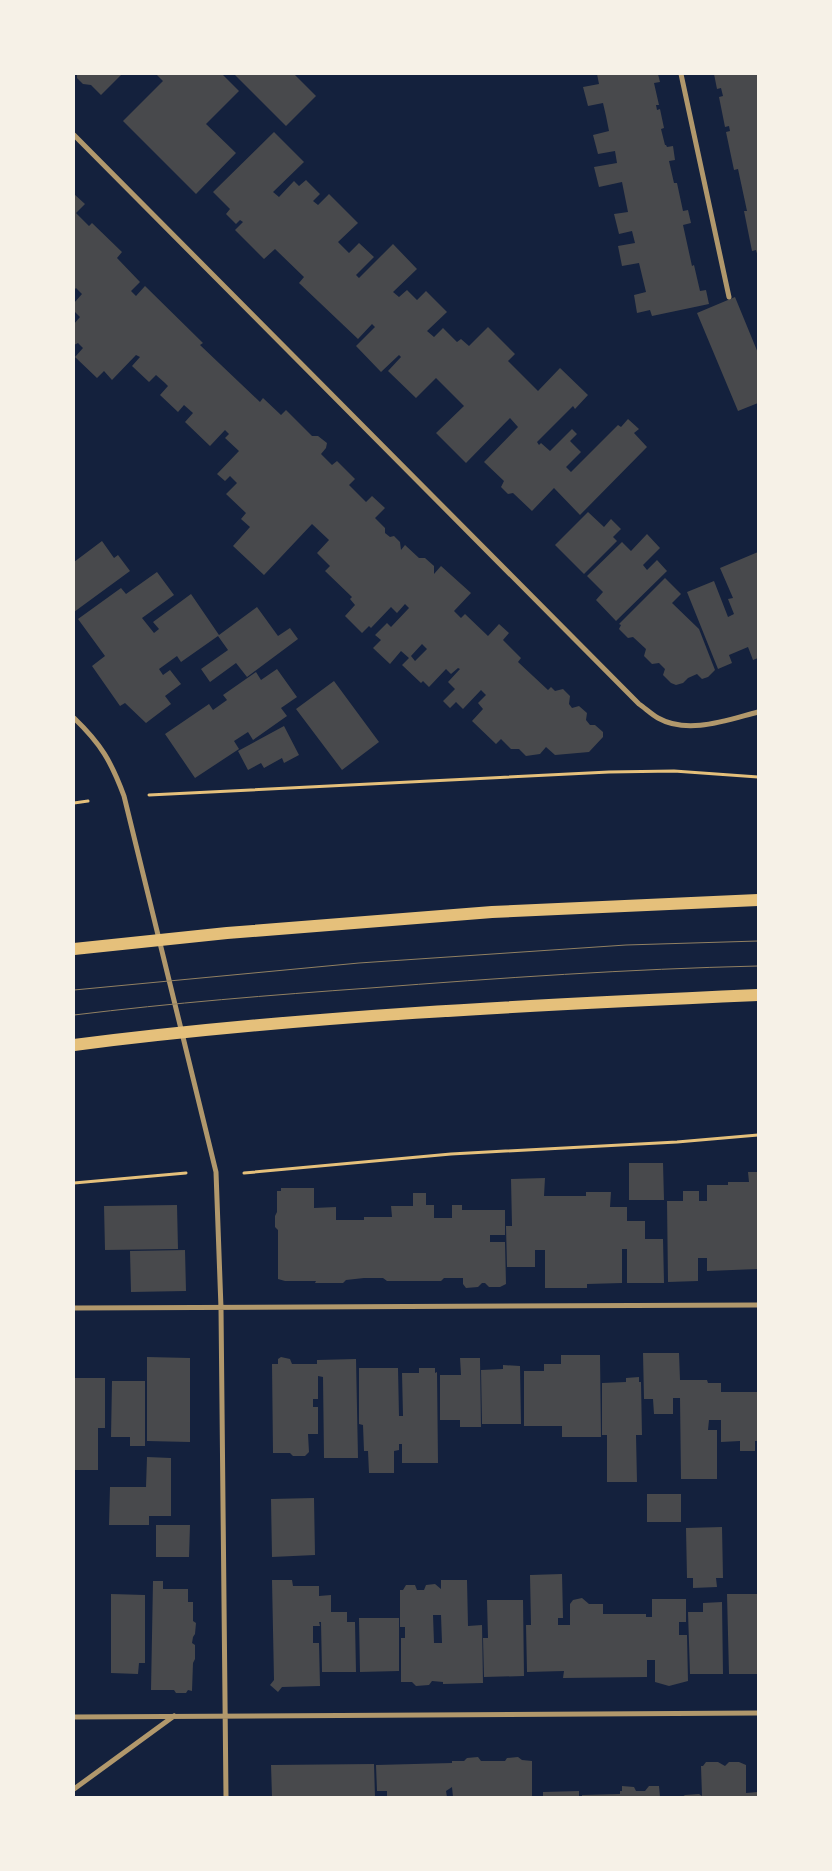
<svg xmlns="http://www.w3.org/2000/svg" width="832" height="1871" font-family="Raleway,sans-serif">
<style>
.building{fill:#48494c;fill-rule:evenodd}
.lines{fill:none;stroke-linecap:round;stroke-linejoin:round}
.path{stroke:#e5c07b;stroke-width:3}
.minor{stroke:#b1986c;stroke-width:5}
.primary{stroke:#e5c07b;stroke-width:12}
.tram{stroke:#918062;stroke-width:1}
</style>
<rect width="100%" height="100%" fill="#14213d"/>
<path class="building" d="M77,74H122L101,95L91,85L83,84L77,78Z
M156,74H222L239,91L206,124L236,153L196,194L123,121L163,81Z
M234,74H294L316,96L286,126Z
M597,74H658L660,82L654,83L659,105H656L657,110L660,109L664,128L661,129L665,145H666L667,147L673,146L675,160L669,161L674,183H677L683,211L688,210L691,223L683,225L692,266L694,265L700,291L706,290L709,304L652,316L650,310L637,313L634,295L646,292L639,263L622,266L618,246L635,243L632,231L619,234L614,214L628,212L622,182L599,187L594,167L617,163L615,151L598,154L593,135L609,131L606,116L603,103L588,106L583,87L599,84Z
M714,74H758V257L756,250L752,251L744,211H747L738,169L734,170L726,132L730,131L729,126L725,127L719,97L723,96L721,88L717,89Z
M274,132L304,162L273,192L279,197L294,181L299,186L306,180L320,194L313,201L318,205L329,194L358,223L338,242L349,253L359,243L374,257L356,275L359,278L393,244L417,269L393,292L399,297L407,290L417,300L426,291L447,312L427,331L434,337L443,328L457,342L461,339L469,346L488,327L515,354L508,361L538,391L560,368L588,395L575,409L573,406L537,442L539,445L541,443L550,451L572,429L577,434L570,441L581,452L566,467L571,472L618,425L621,427L628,419L639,429L634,433L647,447L580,515L554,488L532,511L513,493L508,494L501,487L504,481L484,462L518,427L510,418L466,463L436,433L464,406L436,378L416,398L388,371L401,357L399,355L381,372L356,346L375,327L372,324L358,339L299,283L304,277L275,249L264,259L235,230L243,222L240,220L236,224L226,214L230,209L213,192Z
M74,194L85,204L76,213L89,226L92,223L122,252L117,258L140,282L131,291L136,296L145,286L203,343L200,345L260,402L263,398L281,415L286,410L312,436H318L327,443L326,448L321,454L332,465L337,461L355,479L349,485L366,502L372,496L385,508L375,518L385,528V533L390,537L394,536L400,542L401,550L405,545L419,558H425L434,566V574L441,566L471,593L454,611L461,618L465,614L488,636L499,624L509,633L503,640L521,658L518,662L548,690L551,687L555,691L563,689L570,696L569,704L572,708L579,706L587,713L586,720L590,725H595L603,732V737L589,752L555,755L546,747L540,754L526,756L519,749H511L501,739L496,744L472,721L483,709L478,703L486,695L481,690L463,709L456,702L450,708L443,701L455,689L448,682L460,669L458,668L451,674L446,669L429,687L423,681L421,683L402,665L409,658L401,651L390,664L373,648L381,640L375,635L387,623L391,627L409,608L405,604L397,613L391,607L371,628L369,626L362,633L345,616L355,605L350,599L352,597L325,571L330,566L317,553L329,540L312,524L264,575L233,546L250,527L241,519L246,513L226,494L237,483L230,476L225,481L217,474L239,451L225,438L229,434L225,430L210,446L185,422L193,413L184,405L178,412L160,395L168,386L165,383L156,375L149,382L132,366L140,357L136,355L112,380L104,371L97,378L75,357L83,348L78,343L74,345V324L80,317L74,311V303L82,294L76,288L74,290ZM422,644L427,649L415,661L411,656Z
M735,297L758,353V403L738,411L697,313Z
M588,512L604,527L611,519L621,529L613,537L617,541L584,574L555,545Z
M647,534L660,548L643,565L647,570L657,560L667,571L616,621L596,600L603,592L587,576L622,542L631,551Z
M102,541L114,558L118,555L130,571L74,612V562Z
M758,552V658L753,660L748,647L729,655L732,663L718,669L687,592L714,581L728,617L734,614L728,599L733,598L720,568Z
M157,572L174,595L142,618L154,633L159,629L153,622L191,594L219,635L257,607L278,636L290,628L298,639L247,677L236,663L210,682L201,669L228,650L218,636L181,662L177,656L159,669L163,675L170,670L181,684L165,696L171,704L146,723L125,703L120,706L92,666L105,656L78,619L121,588L126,594Z
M665,578L681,594L672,603L699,629L715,670L708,677L702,679L697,674L688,678L683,683L676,685L671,683L663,675L665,669L659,663L652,664L644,656L646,649L633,637L628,638L619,629L621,625L619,624Z
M277,669L297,697L281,708L287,716L253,740L248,732L234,741L239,749L195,778L165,734L209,704L213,710L227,700L223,695L256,672L261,680Z
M334,681L379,742L342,770L296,709Z
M284,726L299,755L284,763L282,758L264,768L261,763L248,770L238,751Z
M629,1163H663L664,1200H629Z
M748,1172H758V1269L707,1271V1258H698V1281L668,1282L667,1201H683V1191H699V1201H707V1185H728V1182H749Z
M545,1178L544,1196H586V1192H611L610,1207H627V1221H645V1239H663L664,1283H627V1249H622V1283L587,1284V1288H545V1250H535V1267H507L506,1226H512L511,1179Z
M281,1188H314V1208L336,1207V1220H364V1217H392L391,1206H413V1193H426V1205H434V1218H452V1205H462V1210H505V1235H490V1242H505L506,1284L500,1287H489L485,1283H482L478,1287L466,1288L463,1284V1278H444L441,1281H387L383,1278H364L346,1280L343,1283H315L316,1281H285L278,1279V1230L275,1227V1216L277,1212V1191H281Z
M177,1205L178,1249L105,1250L104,1206Z
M185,1250L186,1291L131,1292L130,1251Z
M643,1353H679L680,1380H707L708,1383H721V1392H758V1441H755V1451H740V1441L721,1442V1420H709L708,1430H717V1479H681L680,1398H673V1414H654L653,1399H644Z
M561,1355H600L601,1437H562V1426H524V1371H544V1364H561Z
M147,1357L190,1358V1442L147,1441Z
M281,1357L290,1359L292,1364H317V1360L356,1359L358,1458H324L323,1377L318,1376V1399H313V1407H318V1434H308L309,1452L305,1456H293L290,1453H273L272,1364H278V1359Z
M460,1358H480L481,1427H460V1420H440V1375H461Z
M503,1365L520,1366L521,1424H482L481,1370L503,1369Z
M359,1368H398L399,1416H403L402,1373H419V1368H435V1373L437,1372L438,1463H402V1444H399V1450L394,1451V1473H369L368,1451H364L363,1425L359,1424Z
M639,1377V1382H641L642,1435H636L637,1482H607V1435H602V1383L626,1382V1378Z
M74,1378H105V1428H98V1470H74Z
M112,1381H145V1446H130V1437H111Z
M147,1457L171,1458V1516H149V1525H109L110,1487H146Z
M647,1494H681V1522H647Z
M314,1498L315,1555L272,1557L271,1499Z
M156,1525H190L189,1557H156Z
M722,1527L723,1578H716L717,1587L693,1588V1578H687L686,1528Z
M562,1574L563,1618H558V1625H570V1604L573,1600L582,1598L589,1604H603V1614H646V1617H652V1599H686V1622H679V1635H687L688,1681L669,1686L655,1682V1660H647V1677L563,1678L564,1671L527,1672L526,1625H531L530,1575Z
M272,1580H292L293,1586H319V1596L331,1595V1612H347V1622H355L356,1672H322L321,1622H319L320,1626H313V1643H319L320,1686L282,1687L278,1692L270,1685L274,1680Z
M441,1580H467L468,1626L482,1625L483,1683L443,1684V1682L432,1681L429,1685L416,1686L412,1682H401V1638H405V1627H400V1590H403L406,1585H415L417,1590H424L426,1585L435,1584L441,1589ZM433,1615H441L442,1643H434Z
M153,1581H163V1589H188V1602H193V1621L196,1623L195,1634L193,1637L192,1643L195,1645V1659L193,1663L192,1691L188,1690L186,1693H176L174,1690H151Z
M111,1594L145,1595V1663H139L138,1674L111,1673Z
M727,1594H758V1674H729Z
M487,1600H523L524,1676L484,1677L483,1638H488Z
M722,1602L723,1674H690L688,1612H703V1603Z
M359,1618H399V1671L360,1672Z
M478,1757L481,1761H505L507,1758L518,1757L522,1760L532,1761V1797H453L452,1787L446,1791L447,1797H387V1791H377L376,1765L452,1763V1761H464L467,1758Z
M706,1762H718L725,1766L729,1762H739L746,1765V1793L758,1792V1797H682L685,1795L699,1794L702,1796L701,1766H703Z
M374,1764L375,1797H272L271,1765Z
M622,1786L634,1787L636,1791H645L649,1786H659L660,1797H582V1795L620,1794V1791H622Z
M579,1791V1797H543V1792Z"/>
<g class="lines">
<path class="path" d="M149,795L609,772L674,771L758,777
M74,803L88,801
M244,1173L451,1154L677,1142L758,1135
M74,1183L186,1173"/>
<path class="minor" d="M681,74L729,297
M74,135L639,704C645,708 651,714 658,718C688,735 727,720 758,712
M74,718C101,744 111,761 124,796L216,1172L221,1308L226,1797
M74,1308L758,1305
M74,1717L758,1713
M74,1789L174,1716"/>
<path class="primary" d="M74,949L227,933L492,912L758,900
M74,1045C301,1016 530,1005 758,995"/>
<path class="tram" d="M74,990L359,963L626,945L758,941
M74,1015C172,1003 271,995 370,988C500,978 629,969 758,966"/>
</g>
<rect width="832" height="1871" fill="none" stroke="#f6f1e7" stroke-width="150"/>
</svg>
